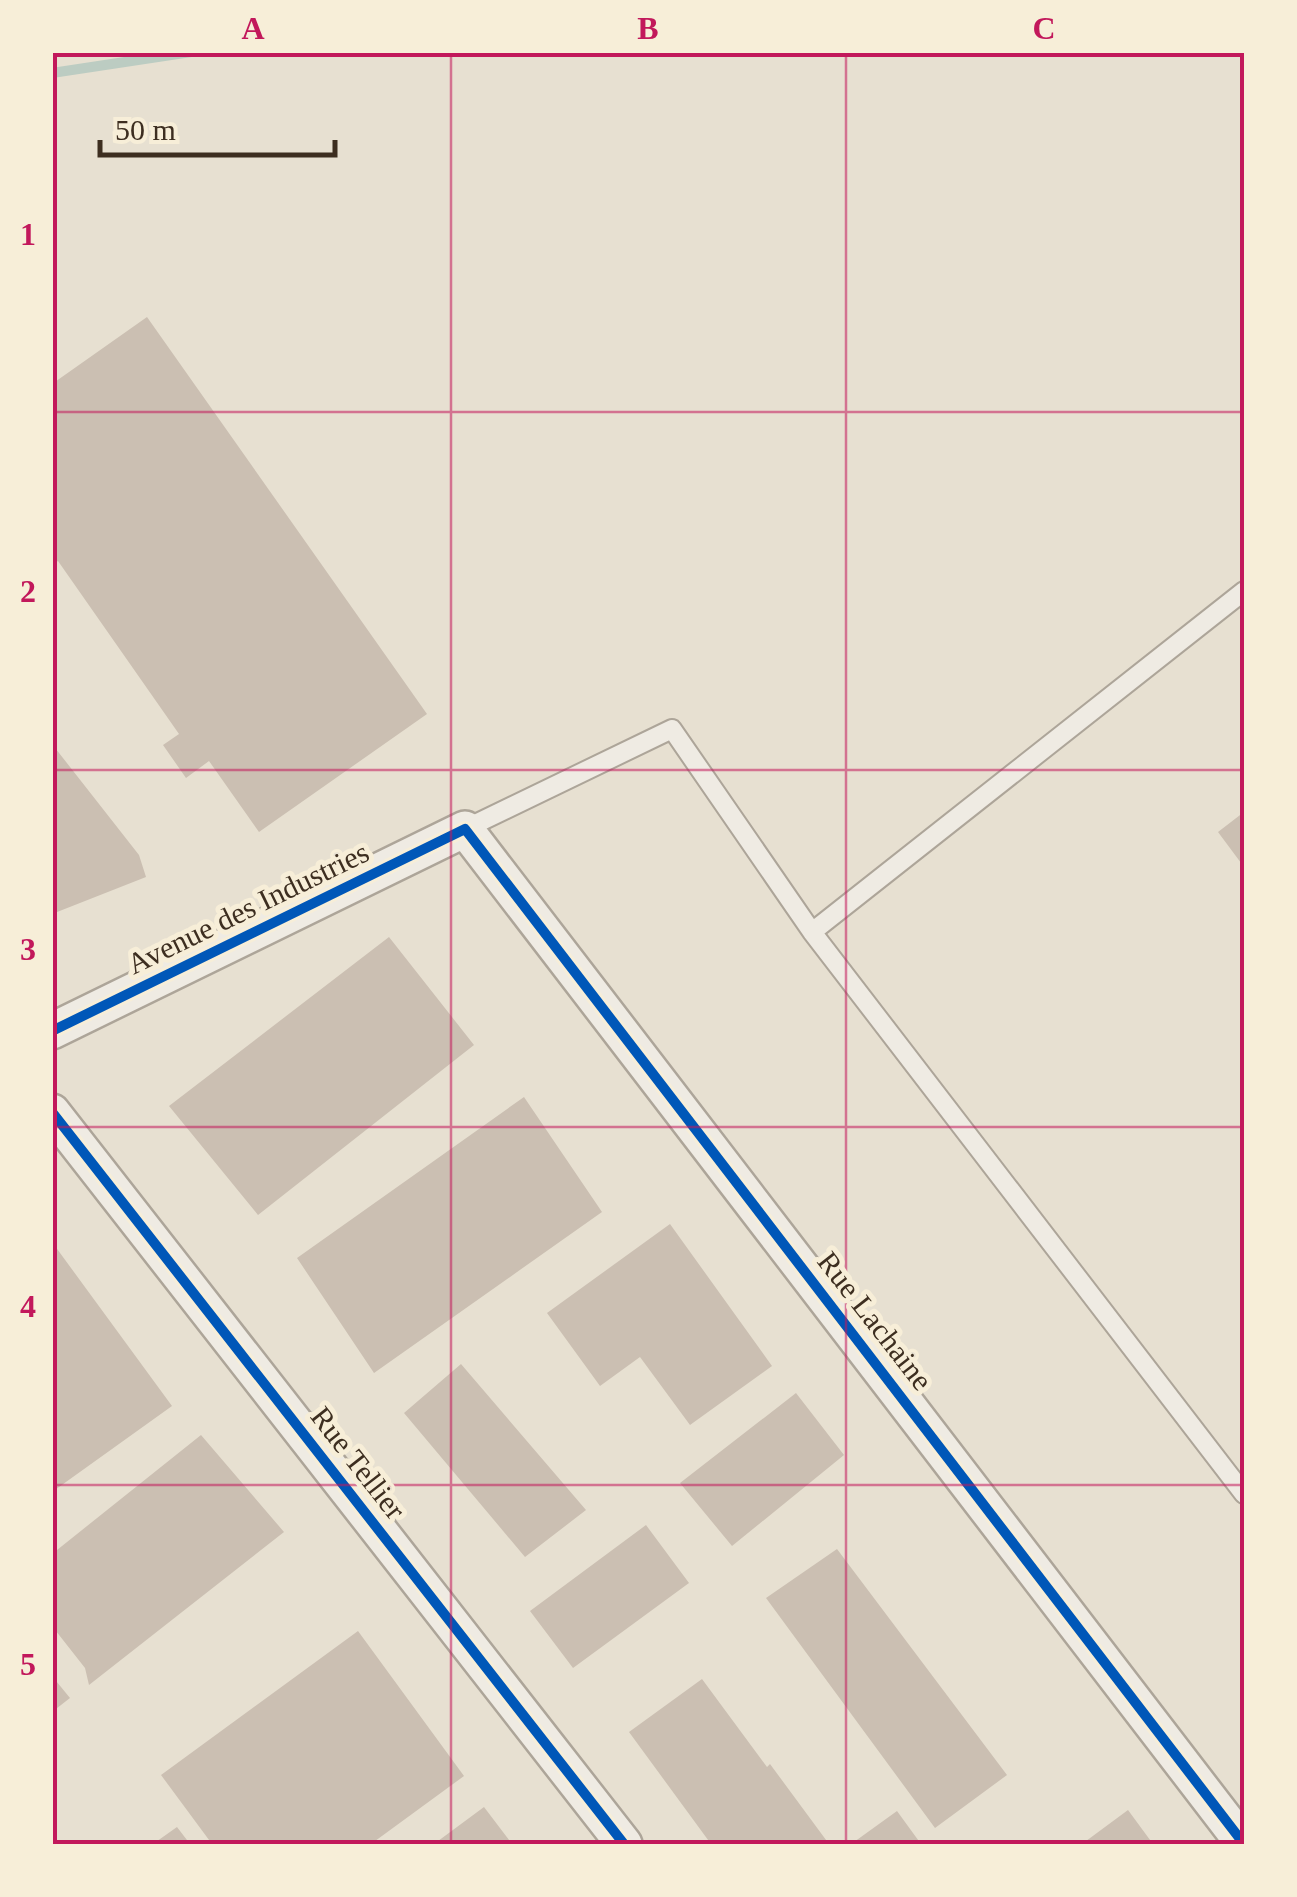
<svg xmlns="http://www.w3.org/2000/svg" width="1297" height="1897" font-family="Georgia,serif">
<style>
.lines{fill:none;stroke-linecap:round;stroke-linejoin:round}
.stream{stroke:#bcccc2;stroke-width:10}
.building{fill:#cbbfb2}
.lane-casing{stroke:#ada599;stroke-width:22}
.street-casing{stroke:#ada599;stroke-width:40}
.lane{stroke:#efebe3;stroke-width:18}
.street{stroke:#efebe3;stroke-width:35}
.cycleway-casing{stroke:#f7eed8;stroke-width:16}
.cycleway{stroke:#0057b8;stroke-width:10}
.grid{fill:none;stroke:#c2185b;stroke-width:2.5;stroke-opacity:0.55}
.labels{text-anchor:middle;stroke-width:10;stroke-linejoin:round;paint-order:stroke}
.street-label{font-size:30px;fill:#3d2e20;stroke:#f7eed8}
.neatline{fill:none;stroke:#c2185b;stroke-width:4}
.grid-label{font-size:32px;text-anchor:middle;font-weight:bold;fill:#c2185b}
</style>
<rect width="100%" height="100%" fill="#e7e0d1"/>
<g class="lines">
<path class="stream" d="M52,73L191,52"/>
</g>
<path class="building" d="M147,317L427,714L259,832L209,761L186,778L163,745L179,734L58,561L52,565V384Z
M52,744L139,855L146,877L52,914Z
M1244,812V867L1218,832Z
M389,937L474,1045L258,1215L169,1106Z
M524,1097L602,1212L374,1373L297,1258Z
M670,1224L772,1366L690,1425L640,1357L600,1386L547,1313Z
M52,1242L172,1406L52,1492Z
M461,1364L586,1510L525,1557L404,1413Z
M796,1393L844,1455L732,1546L680,1483Z
M201,1435L284,1532L89,1685L85,1668L52,1626V1554Z
M646,1525L689,1583L573,1668L530,1611Z
M837,1549L1007,1775L935,1828L766,1598Z
M358,1631L464,1776L371,1844H212L161,1775Z
M52,1676L70,1698L52,1712Z
M702,1679L767,1767L770,1764L829,1844H711L629,1732Z
M484,1807L512,1844H434Z
M1128,1810L1153,1844H1082Z
M897,1811L921,1844H856L854,1842Z
M177,1827L190,1844H153Z"/>
<g class="lines">
<defs>
<path id="lane" d="M465,829L672,729L812,932L1244,591
M812,932L1244,1494"/>
<path id="street" d="M52,1031L465,829L1244,1844
M52,1112L624,1844"/>
</defs>
<use href="#lane" class="lane-casing"/>
<use href="#street" class="street-casing"/>
<use href="#lane" class="lane"/>
<use href="#street" class="street"/>
<defs>
<path id="cycleway" d="M52,1031L465,829L1244,1844
M52,1112L624,1844"/>
</defs>
<use href="#cycleway" class="cycleway-casing"/>
<use href="#cycleway" class="cycleway"/>
</g>
<path class="grid" d="M451,52V1844M846,52V1844M52,412H1244M52,770H1244M52,1127H1244M52,1485H1244"/>
<g class="labels">
<g class="street-label">
<text transform="translate(248 908) rotate(-26)" y="10">Avenue des Industries</text>
<text transform="translate(875 1321) rotate(52)" y="10">Rue Lachaine</text>
<text transform="translate(358 1463) rotate(52)" y="10">Rue Tellier</text>
</g>
</g>
<rect width="1297" height="1897" fill="none" stroke="#f7eed8" stroke-width="110"/>
<path d="M100 140v15h235v-15" fill="none" stroke="#3d2e20" stroke-width="5"/>
<text x="115" y="140" font-size="30" fill="#3d2e20" stroke="#f7eed8" stroke-width="8" paint-order="stroke">50 m</text>
<rect x="55" y="55" width="1187" height="1787" class="neatline"/>
<g class="grid-label">
<text x="253" y="39">A</text>
<text x="648" y="39">B</text>
<text x="1044" y="39">C</text>
<text x="28" y="245">1</text>
<text x="28" y="602">2</text>
<text x="28" y="960">3</text>
<text x="28" y="1317">4</text>
<text x="28" y="1675">5</text>
</g>
</svg>
